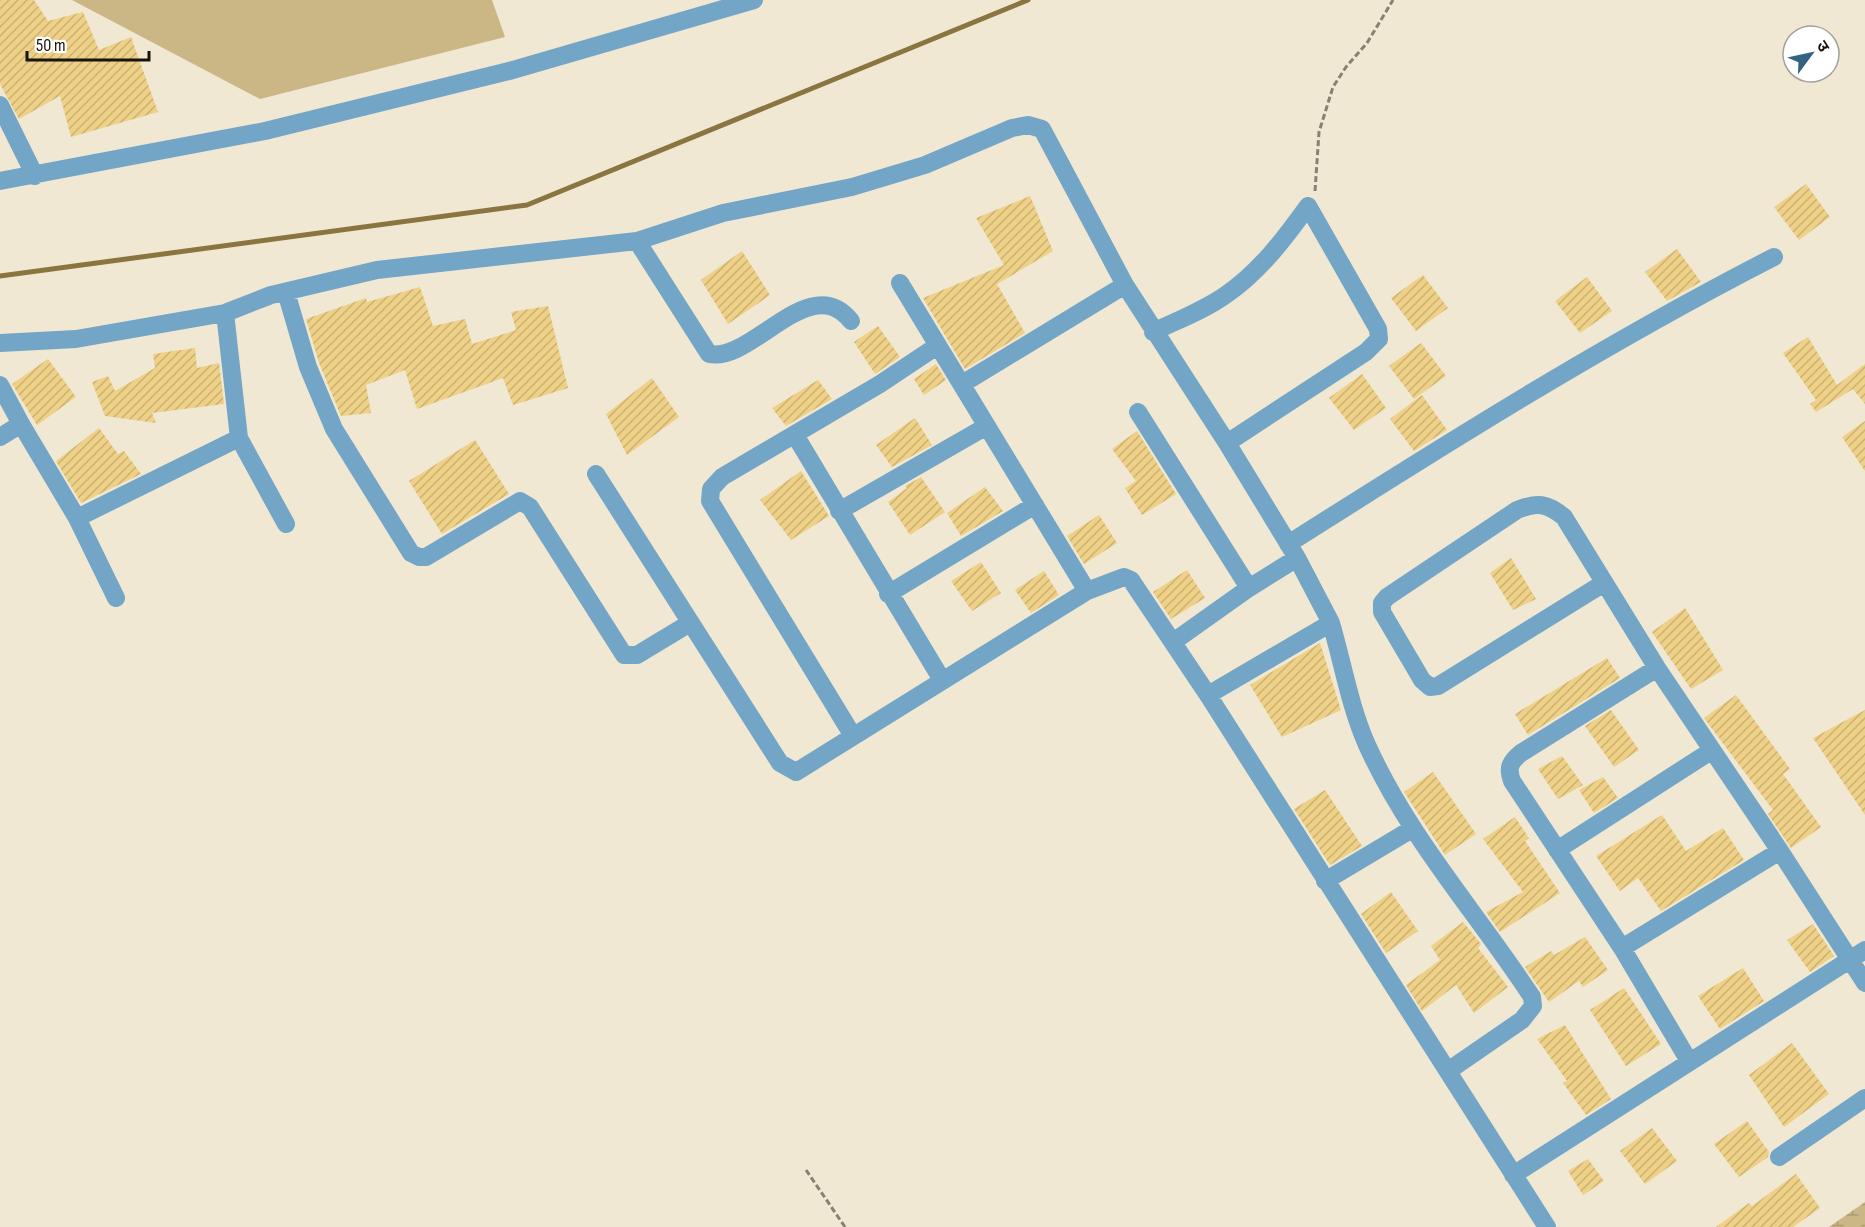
<svg xmlns="http://www.w3.org/2000/svg" width="1865" height="1227" font-family="'Sofia Sans Condensed','Noto Sans Devanagari',sans-serif">
<style>
.green{fill:#cbb786}
.wetland{fill:url(#wetland-marsh)}
.lines{fill:none;stroke-linecap:round;stroke-linejoin:round}
.stream{stroke:#8a7540;stroke-width:5}
.building{fill:url(#building-hatch)}
.path{stroke:#878173;stroke-width:3;stroke-dasharray:6 3;stroke-linecap:butt}
.street{stroke:#73a5c6;stroke-width:18}
</style>
<defs>
<pattern id="wetland-marsh" width="20" height="14" patternUnits="userSpaceOnUse" patternTransform="scale(1.5)"><rect width="20" height="14" fill="#cbb786"/><path d="M1 5h8M5 5V1M11 12h8M15 12V8" fill="none" stroke="#ae9c72"/></pattern>
<pattern id="building-hatch" width="6" height="6" patternUnits="userSpaceOnUse" patternTransform="scale(1.5)"><rect width="6" height="6" fill="#eed086"/><path d="M-1 1l2-2M0 6l6-6M5 7l2-2" fill="none" stroke="#cbb272"/></pattern>
</defs>
<rect width="100%" height="100%" fill="#f1e8d3"/>
<path class="green" d="M72,0H492L505,37L260,99Z"/>
<path class="wetland" d="M1865,1202V1227H1829Z"/>
<g class="lines">
<path class="stream" d="M0,276L527,205L1028,0"/>
</g>
<path class="building" d="M0,0H34L48,21L83,12L99,50L131,37L158,112L71,137L60,96L19,119L0,84Z
M1806,184L1830,217L1799,240L1774,207Z
M1030,196L1053,251L997,284L1025,333L965,369L923,298L1004,265L976,218Z
M1677,249L1701,282L1667,301L1645,272Z
M742,251L770,295L728,324L701,280Z
M1423,275L1448,308L1416,331L1391,298Z
M1587,277L1612,311L1580,333L1555,301Z
M420,287L433,326L465,319L472,344L516,330L511,312L548,306L568,388L513,405L503,378L417,409L405,370L366,385L371,413L341,416L319,363L306,319L366,298L367,302Z
M878,326L900,357L875,374L854,342Z
M1808,337L1837,385L1865,364V404L1853,389L1816,412L1810,404L1816,400L1783,353Z
M1421,343L1446,376L1414,399L1389,366Z
M195,348L197,368L219,363L224,404L152,413L156,423L105,416L92,382L108,376L115,391L155,368L153,354Z
M48,359L76,397L37,425L12,384Z
M936,364L946,380L924,395L914,379Z
M1362,374L1386,408L1354,430L1329,398Z
M652,378L679,417L627,455L606,414Z
M818,380L832,399L786,426L772,408Z
M1422,395L1447,430L1414,451L1390,419Z
M915,418L932,445L892,467L876,445Z
M1865,421V471L1842,437Z
M99,428L118,454L124,451L141,474L81,503L56,461Z
M1137,431L1176,494L1142,515L1125,488L1136,481L1112,449Z
M475,440L509,494L442,534L409,481Z
M801,471L829,516L791,540L760,500Z
M921,477L945,512L910,535L888,502L907,488L905,486Z
M985,487L1003,511L961,536L947,513Z
M1099,515L1117,543L1084,564L1067,536Z
M1511,558L1536,599L1513,610L1490,573Z
M981,562L1001,593L972,611L951,581Z
M1187,570L1205,598L1171,619L1153,592Z
M1044,571L1059,595L1031,613L1015,590Z
M1685,608L1723,670L1691,689L1652,632Z
M1320,643L1341,710L1282,737L1250,685Z
M1607,658L1620,678L1528,735L1515,714Z
M1736,695L1790,769L1783,774L1821,827L1791,848L1768,814L1773,810L1704,718Z
M1611,710L1639,750L1614,767L1585,726Z
M1865,710V815L1813,738Z
M1562,756L1583,785L1558,799L1538,769Z
M1433,772L1476,834L1445,855L1404,792Z
M1603,777L1618,798L1594,813L1579,790Z
M1325,790L1362,846L1330,865L1294,809Z
M1662,815L1686,851L1723,828L1744,860L1661,911L1638,878L1620,891L1596,856Z
M1515,817L1529,838L1525,841L1560,893L1500,932L1486,912L1523,892L1483,839Z
M1391,892L1418,931L1386,953L1361,914Z
M1463,922L1481,944L1478,948L1508,987L1474,1013L1456,985L1422,1011L1406,985L1440,960L1431,946Z
M1813,924L1834,956L1810,972L1787,940Z
M1585,937L1608,970L1583,987L1579,981L1549,1002L1525,967L1551,951L1554,955Z
M1743,968L1764,1001L1720,1029L1698,996Z
M1624,988L1661,1044L1626,1066L1590,1010Z
M1565,1025L1611,1099L1586,1115L1563,1083L1567,1081L1537,1039Z
M1792,1043L1829,1094L1784,1127L1749,1075Z
M1747,1121L1769,1152L1768,1157L1739,1177L1714,1144Z
M1652,1128L1677,1161L1645,1184L1620,1151Z
M1588,1159L1604,1181L1583,1195L1568,1171Z
M1796,1174L1820,1208L1793,1227H1716L1749,1203L1752,1206Z"/>
<g class="lines">
<path class="path" d="M1315,191L1319,132L1333,87L1346,67L1367,43L1393,0
M806,1170L845,1227"/>
<path class="street" d="M0,105L35,176
M0,181L265,131L509,71L754,0
M637,241L709,354C752,363 810,269 851,321
M900,283L1087,591
M286,292L308,367L334,429L411,553L419,557H426L520,501L530,507L624,655H637L690,623
M225,313L239,438L286,524
M1153,332C1178,320 1205,310 1227,294C1260,271 1285,238 1308,206L1378,329L1379,339L1366,352L1227,443
M0,343L76,339L225,313L271,295L377,270L637,241L723,213L852,187L925,165L1012,128L1028,125L1042,129L1125,285L1227,443L1297,558L1331,623L1208,695
M962,384L1125,285
M0,385L21,424L0,437
M1138,412L1249,588
M21,424L77,518L116,598
M795,435L942,680
M596,474L780,763L796,772L1087,591L1124,577L1131,580L1208,695L1547,1227
M839,511L987,426
M77,518L239,438
M1288,544C1447,443 1606,343 1774,257
M1604,583L1438,686L1430,687L1422,680L1382,612V603L1387,597L1517,510C1537,502 1547,503 1564,517L1657,668L1780,851L1865,983
M888,594L1035,505
M1331,623C1343,664 1350,707 1367,745C1409,838 1477,913 1532,997L1533,1006L1522,1020L1448,1071
M1173,642L1249,588L1297,558
M1657,668L1521,753C1510,762 1507,768 1512,781L1622,948L1689,1061
M853,736L710,501L711,489L722,477L880,384L937,346
M1557,850L1711,751
M1325,881L1412,829
M1622,948L1780,851
M1779,1157L1865,1098
M1513,1175L1865,950"/>
</g>
<g transform="translate(1811 54) rotate(57)"><circle r="28" fill="#ffffff" stroke="#a2a19e" stroke-width="1.5"/>
<path d="M0-4.5L10 22L0 15L-10 22Z" fill="#326381"/>
<text y="-9" font-size="16" font-weight="bold" text-anchor="middle" fill="#17140d">उ</text>
</g>
<path d="M27 51v9h122v-9" fill="none" stroke="#17140d" stroke-width="3"/>
<text x="36" y="51" font-size="18" fill="#17140d" stroke="#ffffff" stroke-width="4.5" paint-order="stroke">50 m</text>
</svg>
